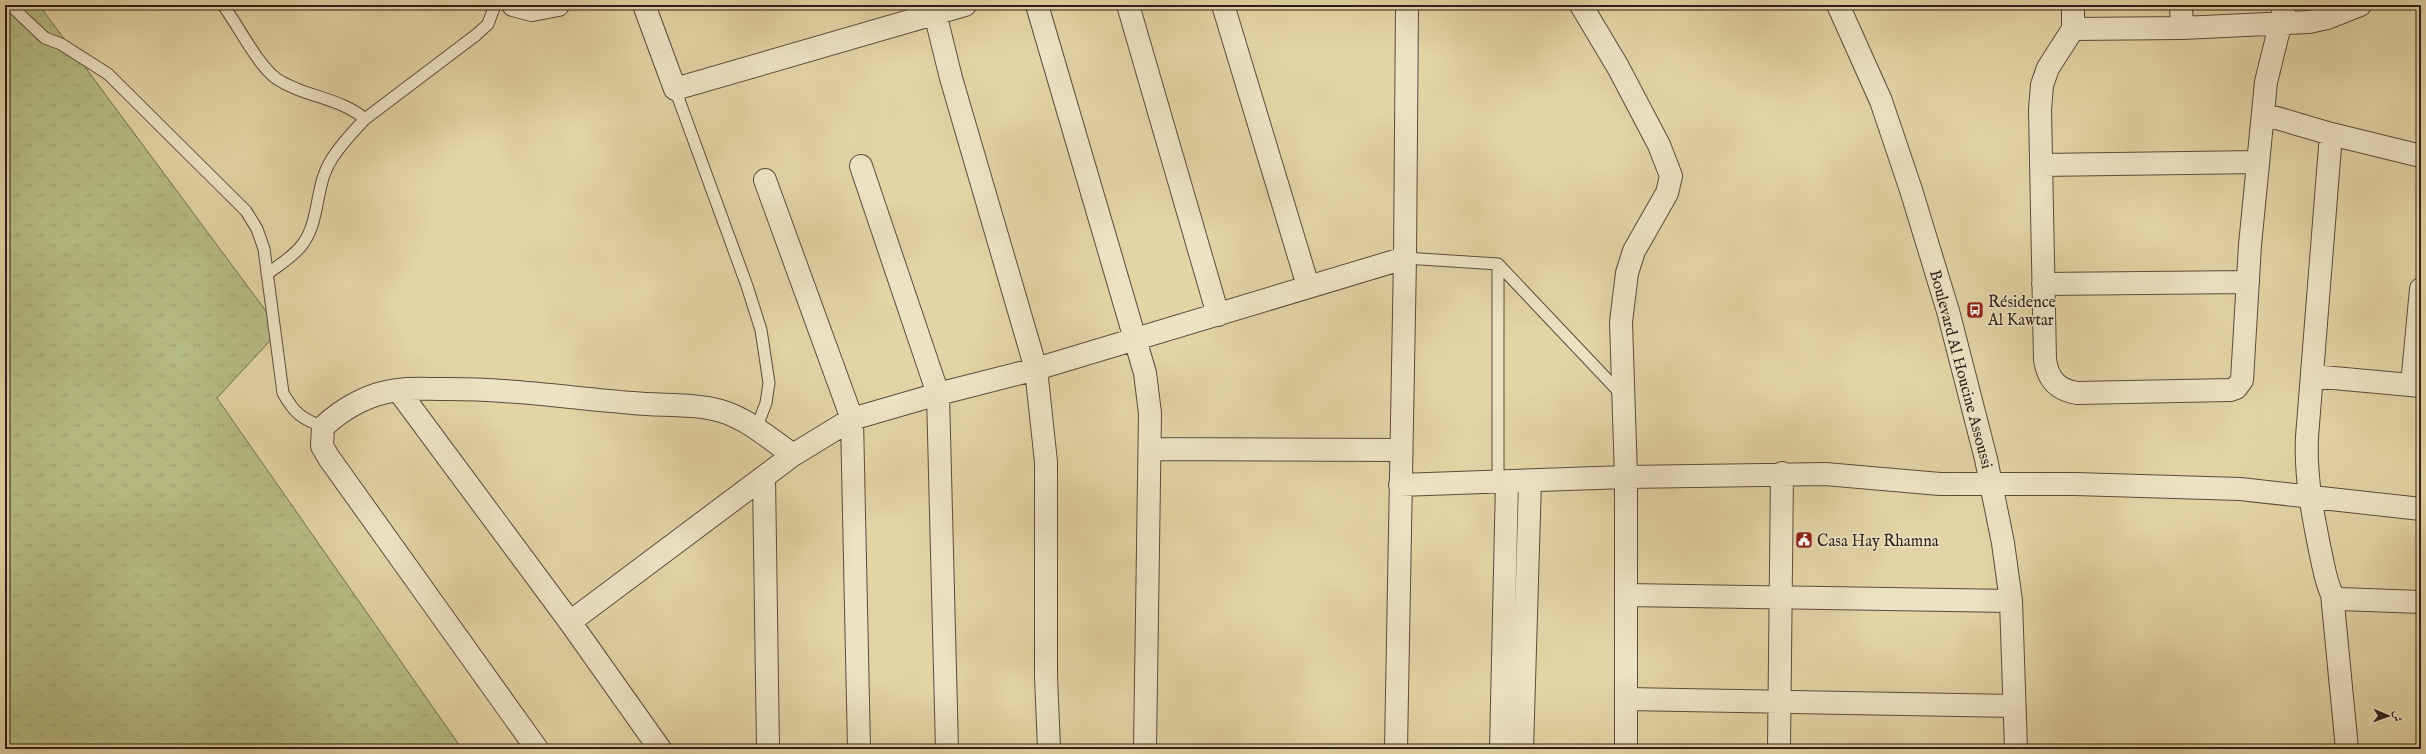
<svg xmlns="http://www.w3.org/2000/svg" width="2426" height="754" font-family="'IM FELL English',Amiri,serif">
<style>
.grass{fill:url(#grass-tufts);stroke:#706e4f}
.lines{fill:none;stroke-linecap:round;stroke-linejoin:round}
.service-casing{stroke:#5a4c3c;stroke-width:13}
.minor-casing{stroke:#5a4c3c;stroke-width:24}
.service{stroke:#ece3c4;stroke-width:11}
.minor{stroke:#ece3c4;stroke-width:22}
.labels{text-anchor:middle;stroke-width:3;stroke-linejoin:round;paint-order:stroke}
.poi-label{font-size:16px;fill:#2c1f19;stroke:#ece3c4;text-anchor:start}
.street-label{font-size:16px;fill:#2c1f19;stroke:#ece3c4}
</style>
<defs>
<pattern id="grass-tufts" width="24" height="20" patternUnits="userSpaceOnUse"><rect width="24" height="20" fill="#b5bc85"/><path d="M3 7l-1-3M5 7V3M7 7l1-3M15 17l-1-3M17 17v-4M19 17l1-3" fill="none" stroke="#9ca172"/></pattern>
</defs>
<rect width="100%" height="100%" fill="#e2d4a5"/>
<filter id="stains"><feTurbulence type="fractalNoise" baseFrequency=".005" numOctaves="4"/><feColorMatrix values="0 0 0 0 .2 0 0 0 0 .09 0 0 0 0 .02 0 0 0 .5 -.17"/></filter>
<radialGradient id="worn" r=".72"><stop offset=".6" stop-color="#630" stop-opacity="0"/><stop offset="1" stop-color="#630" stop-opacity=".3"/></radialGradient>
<path class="grass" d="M5,5H39L280,330L217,398L462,749H5Z"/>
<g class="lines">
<defs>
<path id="service" d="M10,5L45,38L61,44L108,74L246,211L257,229L264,249L283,393C295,414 301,418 323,427
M223,5C238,25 258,66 277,79C304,97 339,97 365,119
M675,89L747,286L761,330L769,383L766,403L756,429
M1405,258L1498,264L1622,395
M267,274C279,265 293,257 302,245C320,222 315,187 330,162C339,146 353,132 365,119L476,35L488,24L495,5
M1498,482V264"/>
<path id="minor" d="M513,5L532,10L558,5
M644,5L675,89L965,5
M933,5L951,78L1036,369L1046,462V676L1049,749
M1037,5L1135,339L1145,373L1150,413L1145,749
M1128,5L1218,315
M1223,5L1308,286
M1581,5L1618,67L1659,145L1671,176L1667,193L1634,251L1627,273L1621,322L1626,477V749
M1838,5L1881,101L1911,190L1948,311L1986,459L2003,543L2011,601L2016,749
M2073,5V29L2048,68L2042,85L2040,110L2045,360C2048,379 2057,390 2077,393L2230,390L2236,388L2242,380L2250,245L2266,82L2285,5
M2181,5L2182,28
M2073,29L2182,28L2309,22L2327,18L2360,5
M2263,114L2331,134L2421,156
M2331,134L2307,437C2305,477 2313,516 2321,555C2324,568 2326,584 2333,596L2340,599L2421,602
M2041,165L2258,162
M861,166L938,394L947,749
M765,180L852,419L859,749
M2043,284L2248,282
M2312,376L2421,386
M2412,385L2421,289
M398,390L570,622L660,749
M1150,449L1401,450
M764,477L768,749
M1400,485L1626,477L1825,474L1940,484H2075L2240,489L2421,509
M2332,594L2347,749
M1627,595L2011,601
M570,622L793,455L852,419L938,394L1036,369L1405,258
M1626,699L2014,706
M537,749L329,458L322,446L323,427C343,408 370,393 398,390C411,388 426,389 440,389C505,388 569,398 633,403C662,406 693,403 721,411C748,419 770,439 793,455
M1396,749L1405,258L1407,5
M1501,749L1507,482
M1522,749L1530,481
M1779,749L1782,473"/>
</defs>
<use href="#service" class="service-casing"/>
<use href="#minor" class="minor-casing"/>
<use href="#service" class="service"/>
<use href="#minor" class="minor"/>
</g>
<defs>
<symbol id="bus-square" viewBox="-11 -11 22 22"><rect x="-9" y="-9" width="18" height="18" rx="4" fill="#8f2418" stroke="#ece3c4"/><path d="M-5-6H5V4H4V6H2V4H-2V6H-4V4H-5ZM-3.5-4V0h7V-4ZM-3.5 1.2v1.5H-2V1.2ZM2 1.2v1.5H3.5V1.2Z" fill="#fff"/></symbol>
<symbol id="civic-square" viewBox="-11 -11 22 22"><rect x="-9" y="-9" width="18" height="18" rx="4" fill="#8f2418" stroke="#ece3c4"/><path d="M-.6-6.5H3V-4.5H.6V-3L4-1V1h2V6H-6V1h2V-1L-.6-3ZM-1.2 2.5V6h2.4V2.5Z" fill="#fff"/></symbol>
</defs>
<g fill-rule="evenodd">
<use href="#bus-square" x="1965" y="300" width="20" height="20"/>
<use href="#civic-square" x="1794" y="530" width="20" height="20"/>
</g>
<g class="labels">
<g class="poi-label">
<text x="1988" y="307">Résidence<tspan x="1988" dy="18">Al Kawtar</tspan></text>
<text x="1817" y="546">Casa Hay Rhamna</text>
</g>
<g class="street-label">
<text transform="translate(1962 369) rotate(75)" y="6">Boulevard Al Houcine Assoussi</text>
</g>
</g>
<rect width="2426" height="754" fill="none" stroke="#e2d4a5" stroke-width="20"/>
<rect x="6" y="6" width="2414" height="742" fill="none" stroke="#2c1f19" stroke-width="2"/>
<rect x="10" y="10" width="2406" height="734" fill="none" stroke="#2c1f19"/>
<g transform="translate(2388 716) rotate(92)" stroke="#ece3c4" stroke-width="3" paint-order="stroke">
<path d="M0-3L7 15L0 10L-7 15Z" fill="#2c1f19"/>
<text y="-6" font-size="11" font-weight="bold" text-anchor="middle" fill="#2c1f19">ش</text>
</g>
<rect width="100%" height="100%" filter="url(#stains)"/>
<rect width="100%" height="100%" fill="url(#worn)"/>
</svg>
